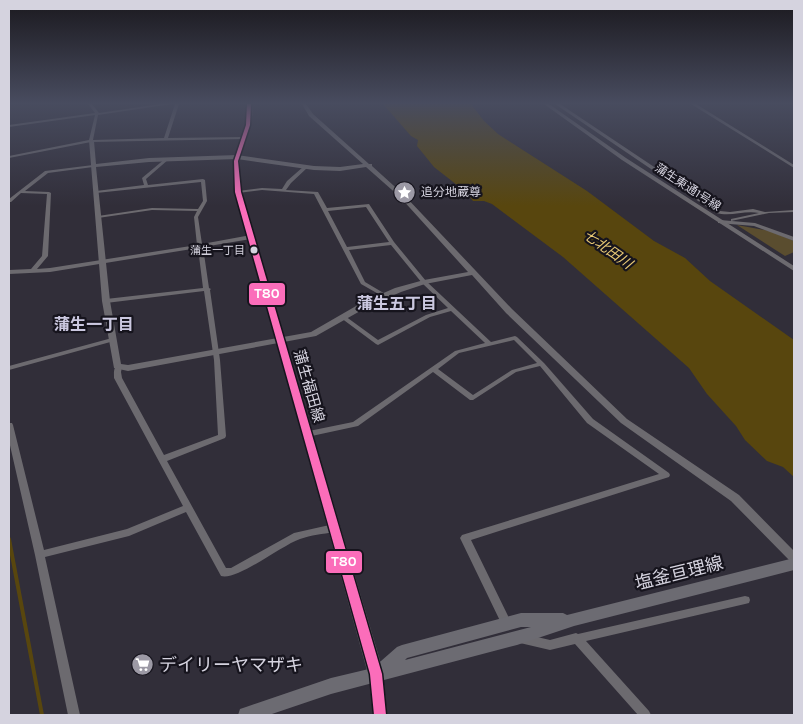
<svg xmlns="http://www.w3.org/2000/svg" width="803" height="724" font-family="Karla,'Noto Sans JP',sans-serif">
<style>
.green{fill:#5a4d2f}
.water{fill:#58460e}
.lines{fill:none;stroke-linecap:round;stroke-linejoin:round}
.stream{stroke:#58460e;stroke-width:4}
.minor{fill:#6c6a6f;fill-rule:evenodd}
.tertiary{fill:#6c6a6f;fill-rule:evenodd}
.secondary{fill:#65646b;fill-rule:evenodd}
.primary{fill:#6c6b72;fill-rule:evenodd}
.bus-1-casing{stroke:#16141d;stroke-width:3}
.bus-1{fill:#fb6dba;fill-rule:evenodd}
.bus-dot{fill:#d5d3df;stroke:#16141d;stroke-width:2}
.labels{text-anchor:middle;stroke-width:4.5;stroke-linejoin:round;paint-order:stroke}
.far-bus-label{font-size:11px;fill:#d5d3df;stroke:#16141d;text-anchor:end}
.far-street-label{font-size:12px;fill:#d5d3df;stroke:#16141d}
.far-poi-label{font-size:12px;fill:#d5d3df;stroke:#16141d;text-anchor:start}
.far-water-label{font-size:14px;font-style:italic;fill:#e8c975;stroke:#16141d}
.street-label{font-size:15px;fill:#d5d3df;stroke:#16141d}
.neighbourhood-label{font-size:16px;font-weight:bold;fill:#cbc8e0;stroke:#16141d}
.near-street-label{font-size:18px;fill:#d5d3df;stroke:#16141d}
.near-poi-label{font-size:18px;fill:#d5d3df;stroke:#16141d;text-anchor:start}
.line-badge{stroke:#16141d;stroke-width:2}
.badge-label{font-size:14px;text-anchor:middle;font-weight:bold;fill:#fff}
</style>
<rect width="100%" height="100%" fill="#312e39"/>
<path class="green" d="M737,225L770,231L794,241V252L785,256Z"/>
<path class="water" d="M383,104H471L484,121L498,134L587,191L654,241L685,258L710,281L794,340V477L783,467L767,461L745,440L736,426L707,394L689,368L563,257L492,204L484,201H473L466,192L434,167L417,146L418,140L411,136Z"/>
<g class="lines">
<path class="stream" d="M9,539L42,715"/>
<path class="minor" d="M88,104H92L99,113L160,104H172L98,115L93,140L164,138L175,104H179L168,138L244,137L246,138L244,139L91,142L9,158V156L89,140L95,115L9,127V125L95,113Z
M555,104H560L720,211L730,212L753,209L765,212L794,210V212L769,213L731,221V219L759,213C744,210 732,217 716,213Z
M691,104H696L794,165V168Z
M166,158L169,159L146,179L148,185L203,179L205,180L207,201L198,217L202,244L251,235L254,237L251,239L203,247L209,288L211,289L210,290L220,360L226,436L225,438L167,461L226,568H231L294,533L334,524L337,526L339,528L337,530L334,532C323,534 311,535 300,539C282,545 237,581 221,576L186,512L129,536L45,557L80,715H68L35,555L9,441V423H12L13,425L44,550L127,529L183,506L114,378C114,373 113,366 119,365L122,367L121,372L122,378L164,455L218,435L214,360L204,291L106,303L103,301L106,299L203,288L198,248L50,272L9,274V270L31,269L42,256L47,194L21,193L11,202H9V199L45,171L93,165L95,166L93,167L48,173L25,191L49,192L51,193L48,256L37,269L50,268L197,245L194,217L197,211L152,210L98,218L96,217L98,216L152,208L198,209L203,201L201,182L96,193L94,192L96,191L144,185L142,178Z
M303,167L307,168L291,183L286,190L318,192L327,208L369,204L394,242L426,281L491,342L515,336L517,337L544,363L593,419L669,473L670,475L669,477L471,540L512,624L511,627L507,629L503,627L460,538L462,535L659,474L587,423L540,366L516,372L473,400H470L433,372L358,426L307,437L304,436L303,434L304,432L353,422L455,351L485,343L451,311L430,317L378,345L376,344L341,318L340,317L341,316H345L378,340L426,315L448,308L422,283L391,245L349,250L365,282L387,295L386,296H382L361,284L314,194L262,190L238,193L236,192L238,191L262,188L282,189L287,181ZM366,207L389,242L347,247L328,211ZM514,340L537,363L512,370L473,395L438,369L459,353Z
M720,220L755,223L794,237V241L754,226L718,223V221Z
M112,338L114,339L115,340L114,341L9,370V366Z
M745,596L749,597L750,600L749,603L745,604L586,641L649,711L651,715H638L575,644L550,650L520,643L516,641L515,638L516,635L520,633L550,640L576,633L578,634Z"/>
<path class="tertiary" d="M302,104H306L313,114L369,164H372V166L404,195L512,309L627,419L739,495L794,551V563L790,561L731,501L621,423L506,313L472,275L425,284L401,292L369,306L316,336L128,371L114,368L102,301L89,140L94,141L96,164L149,158L237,155L314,166L340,167L363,164L309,116ZM237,159L314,170L340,171L366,167L400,197L468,272L424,280L395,288L363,302L311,332L128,365L121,364L110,301L96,167L149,162Z
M544,104H549L626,158L794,266V271L622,160Z
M376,667L381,669L383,674L387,715H373L369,674L371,669Z"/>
<path class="secondary" d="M247,104H252C255,124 244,138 240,157C238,168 239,181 241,192L384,674L382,679L376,681L370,679L368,674L235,192L233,161L246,125Z"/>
<path class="primary" d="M794,558V570L574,626L517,645L331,694L269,715H238L240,709L246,707L331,678L373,668L397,647L402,645L521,613H563L567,615ZM521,627H531L405,660L407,658Z"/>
<defs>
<path id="bus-1" d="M247,104H251L250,125L238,161L241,192L382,674L386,715H374L370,674L235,192L234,161L246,125Z"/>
</defs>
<use href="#bus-1" class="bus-1-casing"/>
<use href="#bus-1" class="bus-1"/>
</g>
<linearGradient id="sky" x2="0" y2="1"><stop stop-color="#1b191f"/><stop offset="0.5" stop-color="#484c5f"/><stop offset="1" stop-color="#484c5f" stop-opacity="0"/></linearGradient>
<rect width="803" height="206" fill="url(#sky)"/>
<defs>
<symbol id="sight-disc" viewBox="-11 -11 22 22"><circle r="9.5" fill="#9c99a5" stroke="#16141d"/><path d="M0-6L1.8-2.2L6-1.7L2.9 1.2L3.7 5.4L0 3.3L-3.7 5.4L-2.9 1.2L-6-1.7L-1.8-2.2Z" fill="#fff"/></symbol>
<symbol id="supermarket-disc" viewBox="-11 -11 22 22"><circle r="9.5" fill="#9c99a5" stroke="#16141d"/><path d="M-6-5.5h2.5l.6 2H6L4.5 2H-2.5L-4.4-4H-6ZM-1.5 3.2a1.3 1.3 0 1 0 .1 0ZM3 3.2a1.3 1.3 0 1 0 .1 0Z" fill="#fff"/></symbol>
</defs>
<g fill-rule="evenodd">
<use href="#sight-disc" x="392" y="180" width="25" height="25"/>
<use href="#supermarket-disc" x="130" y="652" width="25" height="25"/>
</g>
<circle class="bus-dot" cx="254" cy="250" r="4.5"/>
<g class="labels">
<g class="far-bus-label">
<text x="245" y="254">蒲生一丁目</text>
</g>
<g class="far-street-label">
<text transform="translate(688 187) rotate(33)" y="4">蒲生東通1号線</text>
</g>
<g class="far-poi-label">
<text x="421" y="196">追分地蔵尊</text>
</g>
<g class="far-water-label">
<text transform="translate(608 249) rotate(35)" y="5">七北田川</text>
</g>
<g class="street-label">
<text transform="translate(309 386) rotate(74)" y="5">蒲生福田線</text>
</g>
<g class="neighbourhood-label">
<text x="397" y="309">蒲生五丁目</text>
<text x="94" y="330">蒲生一丁目</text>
</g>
<g class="near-street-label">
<text transform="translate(679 573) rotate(-14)" y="6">塩釜亘理線</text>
</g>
<g class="near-poi-label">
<text x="159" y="671">デイリーヤマザキ</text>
</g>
</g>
<g class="line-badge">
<rect x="248" y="282" width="38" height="24" rx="5" fill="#fb6dba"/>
<rect x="325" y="550" width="38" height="24" rx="5" fill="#fb6dba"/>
</g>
<g class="badge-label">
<text x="267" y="298">T80</text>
<text x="344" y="566">T80</text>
</g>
<rect width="803" height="724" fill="none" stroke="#d5d3df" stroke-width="20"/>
</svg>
